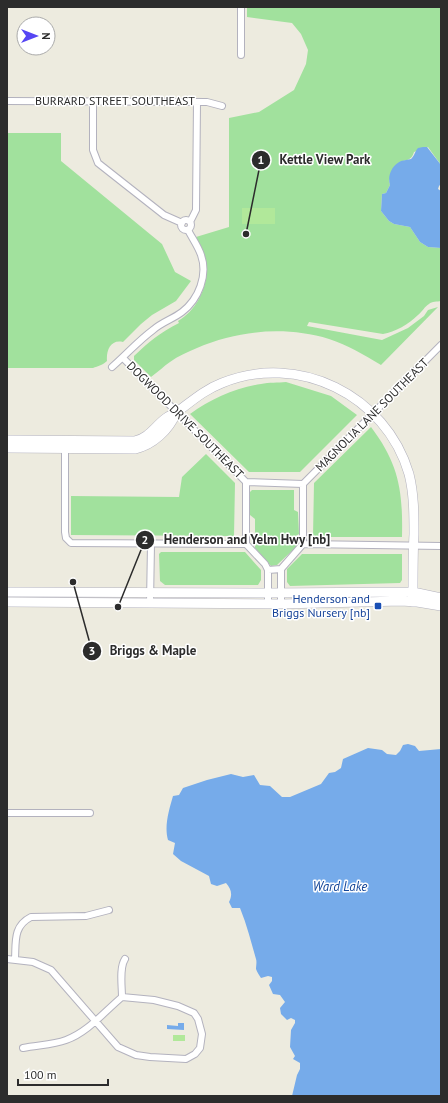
<svg xmlns="http://www.w3.org/2000/svg" width="448" height="1103" font-family="'PT Sans',sans-serif">
<style>
.green{fill:#a1e19d}
.pitch{fill:#b1e89a}
.water{fill:#76abea}
.lines{fill:none;stroke-linecap:round;stroke-linejoin:round}
.street-casing{stroke:#b3b2be;stroke-width:8}
.secondary-casing{stroke:#b3b2be;stroke-width:10}
.street{stroke:#fff;stroke-width:6}
.secondary{stroke:#fff;stroke-width:9}
.transit-dot{fill:#1a4fb4;stroke:#fff;stroke-width:1.5}
.labels{text-anchor:middle;stroke-width:3;stroke-linejoin:round;paint-order:stroke}
.street-label{font-size:12px;fill:#2c2c2c;stroke:#fff}
.transit-label{font-size:12px;fill:#164399;stroke:#fff;text-anchor:end}
.water-label{font-size:13px;font-style:italic;fill:#134598;stroke:#fff}
.leader{fill:none;stroke:#2c2c2c;stroke-width:1.5}
.callout-dot{fill:#2c2c2c;stroke:#fff;stroke-width:1.5}
.mark-label{font-size:12px;text-anchor:middle;font-weight:bold;fill:#fff}
.callout-label{font-size:13px;text-anchor:middle;font-weight:bold;fill:#2c2c2c;stroke:#fff;stroke-width:3;stroke-linejoin:round;paint-order:stroke}
</style>
<rect width="100%" height="100%" fill="#edebdf"/>
<path class="green" d="M247,7H440L441,165L428,147L414,152C411,161 408,159 400,162L389,180L390,185L386,193L382,194L381,211L389,221L394,224L410,227L420,242L428,247L441,248V301C437,302 432,301 429,304C425,306 422,312 418,315C409,324 395,332 383,334L309,322L307,326L382,340L408,328L424,316L428,310L438,307L381,365C364,355 348,345 329,339C286,326 239,330 197,348C188,352 178,356 170,362C164,366 158,372 151,377L134,360V356C149,342 159,333 179,323L178,321C199,309 211,281 205,257C203,251 199,244 196,237L229,227V118L259,112L294,90L306,64L308,50L301,34L292,23L247,17Z
M7,133H61V161L162,244L175,272L191,281L176,301L152,315L141,324L123,342C111,339 106,350 107,361C103,365 98,366 93,368H7Z
M286,382L331,396L357,415L300,472H249L190,414C211,399 235,388 261,384C269,382 278,383 286,382Z
M371,427C399,464 403,491 402,537H313L314,483Z
M206,454L235,483L234,536L71,535V496L179,497L182,477Z
M252,490H294V510L298,512L299,534L296,536L297,546L277,565L271,566L255,548V519L250,515V492Z
M161,552H245L261,570V580L258,585H165L160,581L159,554Z
M302,554H402V580L400,583L290,586L287,582V569Z"/>
<path class="pitch" d="M242,208H275V224H242Z
M173,1035H185V1041H173Z"/>
<path class="water" d="M423,147H427L441,165V184L439,186L438,189L441,191V248L428,247L420,242L410,227L394,224L389,221L381,211L382,194L386,193L390,185C387,176 392,165 401,161C404,160 408,160 411,159C414,157 415,151 418,148Z
M408,744L415,746L419,751L441,749V1096H292L297,1075L300,1069V1063L293,1059L295,1056L290,1047L291,1030L295,1023V1020L291,1018L287,1020L281,1014L280,1008L285,1002L280,995L273,994L269,985L272,981V977L268,976L261,978C259,975 257,972 256,969C256,966 257,962 256,959C251,942 247,925 240,908H232L229,902C233,894 231,889 226,883L217,886L211,884L209,876L181,861L173,854L175,843L168,840C164,826 169,810 173,796L179,795L183,788L207,780L231,774L243,777L254,775L260,785L270,786L282,797H290L321,784L329,773L335,772L341,768L343,759L368,748L382,750L387,754L396,755L400,751L403,745Z
M178,1023H184V1030L167,1029V1025L178,1026Z"/>
<g class="lines">
<defs>
<path id="street" d="M241,55V7
M7,101L207,102L222,106
M93,101V150L98,163L164,215L182,223
M181 225a5 5 0 1 1 10 0a5 5 0 1 1-10 0Z
M190,222L196,210L197,102
M123,358L246,482
M112,367C126,355 138,341 153,330C162,322 173,319 182,312C199,299 208,275 201,255C198,246 192,238 188,230
M65,446V532L66,538L71,543L246,544
M246,482V544L265,564L268,570V604
M246,482L303,484
M303,484L441,345
M303,544L441,546
M281,569V604
M268,570L281,569L303,544V484
M150,603L151,544
M7,813H90
M7,959L33,962L51,970L118,1047L136,1055L150,1057L186,1059L195,1054L200,1048L202,1034L198,1019L194,1013L178,1006L154,1000L122,997
M15,959C16,942 13,926 31,917L86,916L109,910
M23,1048C37,1045 53,1045 66,1040C88,1032 104,1012 122,997C122,986 119,968 125,959"/>
<path id="secondary" d="M7,440L135,441C149,438 155,426 166,418C169,415 173,415 177,412C192,401 204,390 222,383C298,352 386,395 409,474C414,494 414,514 414,534C413,553 413,573 413,592L412,602
M7,448L135,449C153,445 169,430 176,413
M7,592L267,593L413,592L441,598
M7,602L281,604L401,601L417,602L441,606"/>
</defs>
<use href="#street" class="street-casing"/>
<use href="#secondary" class="secondary-casing"/>
<use href="#street" class="street"/>
<use href="#secondary" class="secondary"/>
</g>
<rect class="transit-dot" x="374" y="602" width="8" height="8" rx="2"/>
<g class="labels">
<g class="street-label">
<text x="115" y="105">BURRARD STREET SOUTHEAST</text>
<text transform="translate(372 415) rotate(-45)" y="4">MAGNOLIA LANE SOUTHEAST</text>
<text transform="translate(185 420) rotate(45)" y="4">DOGWOOD DRIVE SOUTHEAST</text>
</g>
<g class="transit-label">
<text x="370" y="603">Henderson and<tspan x="370" dy="14">Briggs Nursery [nb]</tspan></text>
</g>
<g class="water-label">
<text x="340" y="891">Ward Lake</text>
</g>
</g>
<path class="leader" d="M246 234L261 160M118 607L145 540M73 582L92 651"/>
<g class="callout-dot">
<circle cx="246" cy="234" r="4"/>
<circle cx="118" cy="607" r="4"/>
<circle cx="73" cy="582" r="4"/>
<circle cx="261" cy="160" r="10"/>
<circle cx="145" cy="540" r="10"/>
<circle cx="92" cy="651" r="10"/>
</g>
<g class="mark-label">
<text x="261" y="164">1</text>
<text x="145" y="544">2</text>
<text x="92" y="655">3</text>
</g>
<g class="callout-label">
<text x="325" y="164">Kettle View Park</text>
<text x="247" y="544">Henderson and Yelm Hwy [nb]</text>
<text x="153" y="655">Briggs &amp; Maple</text>
</g>
<rect width="448" height="1103" fill="none" stroke="#2c2c2c" stroke-width="16"/>
<g transform="translate(36 36) rotate(90)"><circle r="19" fill="#ffffff" stroke="#ababab"/>
<path d="M0-3L7 15L0 10L-7 15Z" fill="#5646f3"/>
<text y="-6" font-size="11" font-weight="bold" text-anchor="middle" fill="#2c2c2c">N</text>
</g>
<path d="M18 1079v6h90v-6" fill="none" stroke="#2c2c2c" stroke-width="2"/>
<text x="24" y="1079" font-size="12" fill="#2c2c2c" stroke="#ffffff" stroke-width="3" paint-order="stroke">100 m</text>
</svg>
